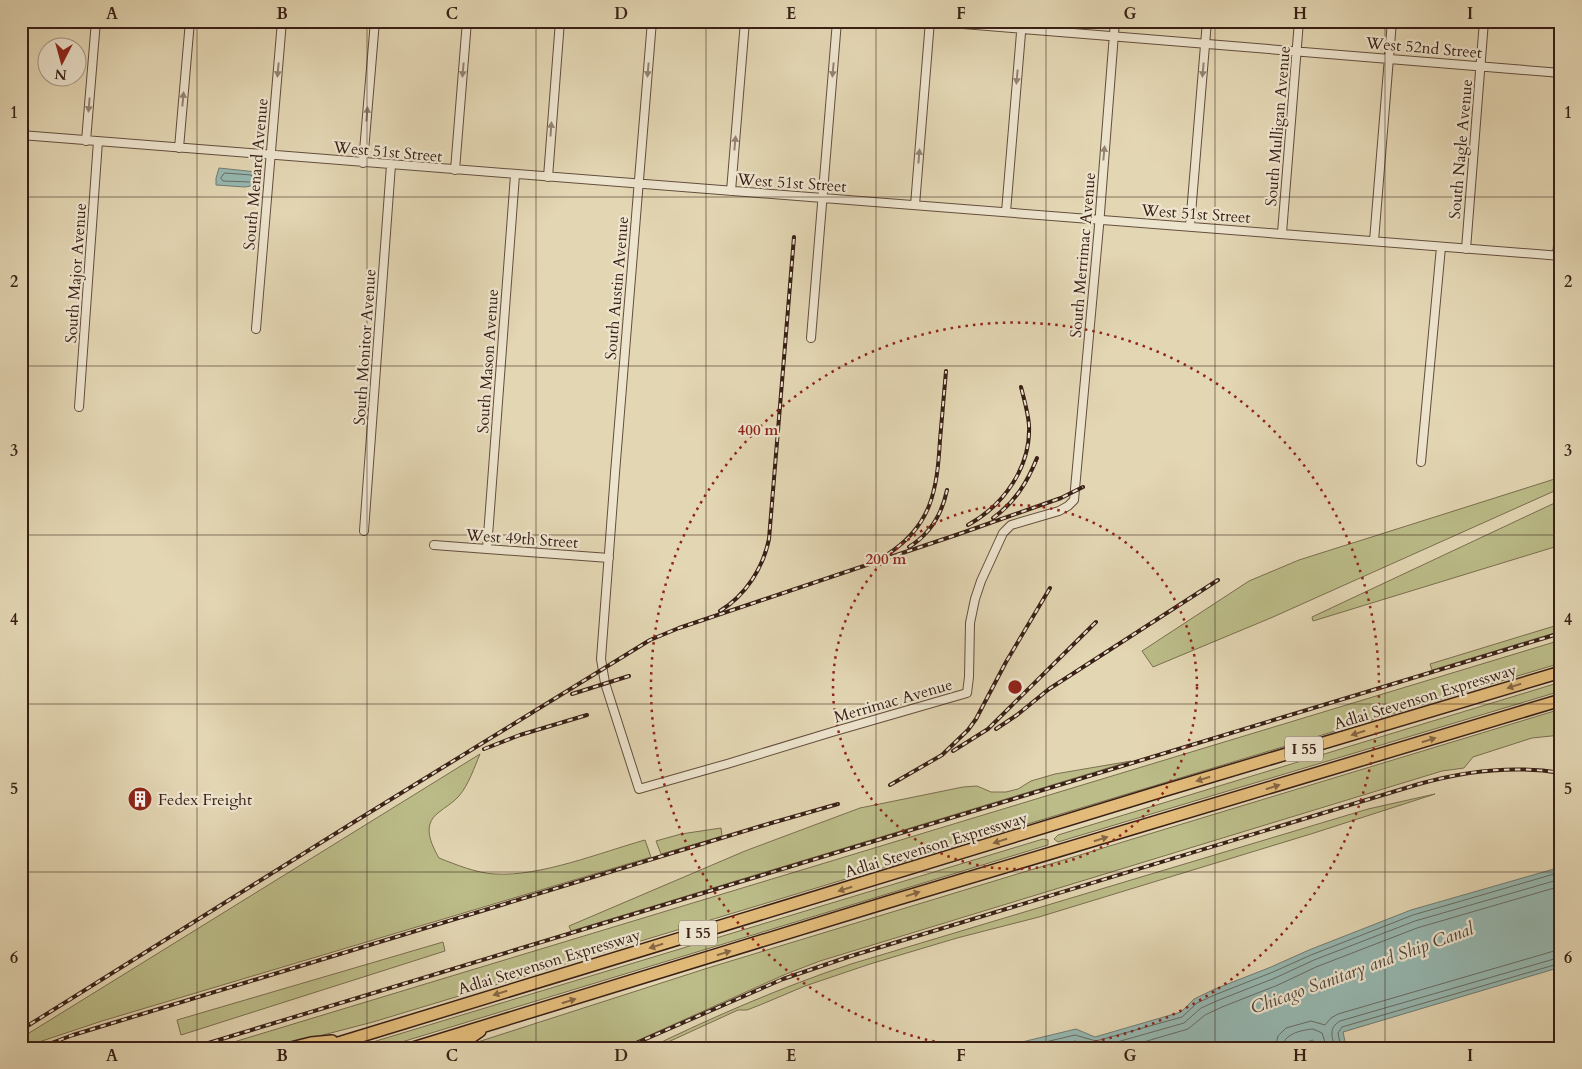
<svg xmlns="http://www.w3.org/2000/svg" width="1582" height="1069" font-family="Cardo,serif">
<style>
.green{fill:#bbbc88;stroke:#7a6e4f}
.water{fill:#96b8b1;stroke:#717b73}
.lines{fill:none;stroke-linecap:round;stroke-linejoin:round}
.shore{stroke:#686c64;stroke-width:1}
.minor-casing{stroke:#644e3d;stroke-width:10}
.highway-casing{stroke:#392016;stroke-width:14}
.minor{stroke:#ede4ce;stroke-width:8}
.highway{stroke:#e2bb7a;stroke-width:11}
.rail-casing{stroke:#392016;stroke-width:4}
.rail{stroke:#ede4ce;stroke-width:2;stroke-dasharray:5.5;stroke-linecap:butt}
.oneway{fill:#938272}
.oneway2{fill:#856643}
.grid{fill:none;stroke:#392016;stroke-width:1;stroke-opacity:0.55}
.ring{fill:none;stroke:#8f2418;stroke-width:2.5;stroke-dasharray:2.5 5}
.labels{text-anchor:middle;stroke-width:4.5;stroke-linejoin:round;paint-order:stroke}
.shield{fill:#ede4ce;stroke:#6f5b4d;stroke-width:1}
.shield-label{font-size:15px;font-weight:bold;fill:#392016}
.street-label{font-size:16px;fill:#392016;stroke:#ede4ce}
.poi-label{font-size:16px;fill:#392016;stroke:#ede4ce;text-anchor:start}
.water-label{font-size:18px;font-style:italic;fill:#50463d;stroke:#ede4ce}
.centre{fill:#8f2418;stroke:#ede4ce;stroke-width:2.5}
.ring-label{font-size:15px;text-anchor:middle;font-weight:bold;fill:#8f2418;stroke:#ede4ce;stroke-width:4.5;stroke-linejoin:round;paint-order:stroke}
.neatline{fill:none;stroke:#392016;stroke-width:2}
.grid-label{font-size:16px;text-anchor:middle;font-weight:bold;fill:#392016}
</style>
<rect width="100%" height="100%" fill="#e3d6b3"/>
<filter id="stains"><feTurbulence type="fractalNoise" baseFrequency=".004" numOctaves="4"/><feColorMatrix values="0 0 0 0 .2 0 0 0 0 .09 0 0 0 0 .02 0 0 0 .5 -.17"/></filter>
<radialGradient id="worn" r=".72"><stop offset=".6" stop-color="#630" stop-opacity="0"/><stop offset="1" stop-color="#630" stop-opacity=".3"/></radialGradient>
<path class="green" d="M1561,477V488L1273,617L1153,667L1142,651L1249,581L1299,560Z
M1561,500V545L1313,621L1312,617Z
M1561,624V631L1432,670L1430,664Z
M1561,640V663L1461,693L373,1022L273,1048H214Z
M1561,682V691L1058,842L1054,839L1058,835Z
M1561,709V735L1532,738L1473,757L1464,768L1442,771L820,961L786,974L621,1048H459L711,967Z
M480,754C474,768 469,784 459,796C453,803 445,807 438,813C422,825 431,844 439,858C457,865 476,873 495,874C540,877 602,852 645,840L651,857L102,1021L21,1048V1038Z
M1131,761L571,931L569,926L745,851L860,808L963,787L977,786L991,792H1006L1018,789L1031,781L1055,774Z
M1435,794L1314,833L1039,917L957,938L870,964L805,986L760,1005L747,1010H738L655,1048H649C715,1016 782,987 851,964L1368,809Z
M721,828L722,836L661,854L656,841L681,834Z
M1043,839L1048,840V845L382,1048H353Z
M443,942L445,951L181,1035L177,1020Z"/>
<path class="water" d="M219,168L257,172L258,180L256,185L245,187L216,185V178Z
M1561,867V967L1343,1032L1346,1046L1316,1048L1313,1040L1287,1048H997L1076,1029L1095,1037L1181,1012L1194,999L1215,989L1271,967L1309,950L1411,910Z"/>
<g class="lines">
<path class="shore" d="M225,173L251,175L253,179L250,182L223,181L221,178Z
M1020,1048L1075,1035L1096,1041L1182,1017L1197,1003L1217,994L1273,972L1311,955L1413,915L1561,872
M1047,1048L1075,1041L1096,1048L1184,1023L1201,1008L1219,1000L1275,978L1314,960L1415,921L1561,879
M1123,1048L1188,1029L1205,1015L1222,1007L1278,985L1316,967L1417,928L1561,886
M1275,1048L1278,1036L1286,1028L1311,1021L1325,1025L1331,1018L1338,1014L1561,949
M1282,1048C1283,1034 1301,1030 1313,1029L1322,1033L1327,1048
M1335,1048C1332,1037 1328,1028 1340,1021L1561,957
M1341,1048L1338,1033L1342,1027L1561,963"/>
<defs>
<path id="minor" d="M652,21L615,473L601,659L605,683L639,789L727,764L832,732L967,693L969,677L970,623L975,599L981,581L1003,533L1011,525L1059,511L1068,506L1074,500L1099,226L1115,21
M926,21L1561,73
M21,135L1561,256
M86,141L96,21
M179,148L190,21
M363,163L375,21
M455,170L467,21
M548,177L560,21
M731,191L745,21
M915,205L930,21
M1006,212L1022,21
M1190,226L1207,21
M1282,233L1299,21
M1374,241L1392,21
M1466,249L1484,21
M1557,256L1561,215
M256,329L282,21
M811,338L837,21
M79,407L98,141
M1421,462L1441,247
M364,531L391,165
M434,545L609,558
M487,549L515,175"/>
<path id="highway" d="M291,1048L311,1043L332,1041
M322,1048L1159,792L1561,672
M413,1048L888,902L1561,700
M443,1048L467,1040L480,1031"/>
</defs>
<use href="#minor" class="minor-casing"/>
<use href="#highway" class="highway-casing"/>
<use href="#minor" class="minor"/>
<use href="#highway" class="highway"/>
<defs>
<path id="rail" d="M993,518C1015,502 1027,483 1037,458
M968,525C1004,505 1031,467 1029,425C1028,412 1024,399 1021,387
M909,547C930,534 942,514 947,490
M888,554C932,525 937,490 940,440C942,417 944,394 946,371
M720,611C746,595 763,568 769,539L794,237
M572,694L629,676
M996,729L1017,715L1049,689L1218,580
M484,749L520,735L587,715
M953,751L988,729L1096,622
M890,785L942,755L968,730L976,719L1006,662L1050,588
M21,1030L354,822L650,640L679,628L959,534L1061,498L1083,487
M38,1048L73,1035L768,824L838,804
M192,1048L1561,633
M625,1048L783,979L851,956L1419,784C1465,771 1513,765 1561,773"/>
</defs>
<use href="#rail" class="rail-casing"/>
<use href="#rail" class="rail"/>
</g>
<defs><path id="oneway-solid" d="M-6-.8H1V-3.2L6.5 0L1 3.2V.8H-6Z" transform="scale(1.25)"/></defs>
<g class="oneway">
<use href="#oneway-solid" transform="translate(278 70) rotate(95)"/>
<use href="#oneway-solid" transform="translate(463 70) rotate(95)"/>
<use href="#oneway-solid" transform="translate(648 70) rotate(95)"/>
<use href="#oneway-solid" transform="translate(833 70) rotate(95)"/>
<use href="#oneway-solid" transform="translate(1203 70) rotate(95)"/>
<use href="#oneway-solid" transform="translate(1017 77) rotate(95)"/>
<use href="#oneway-solid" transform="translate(183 99) rotate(-85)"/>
<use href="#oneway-solid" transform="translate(89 105) rotate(95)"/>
<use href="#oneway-solid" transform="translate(367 114) rotate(-85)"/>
<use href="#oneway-solid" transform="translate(551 129) rotate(-86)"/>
<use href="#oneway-solid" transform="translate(735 143) rotate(-85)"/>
<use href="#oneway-solid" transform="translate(1104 153) rotate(-85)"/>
<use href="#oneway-solid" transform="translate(919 156) rotate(-85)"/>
</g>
<g class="oneway2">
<use href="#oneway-solid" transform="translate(1514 686) rotate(163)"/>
<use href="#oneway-solid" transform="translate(1358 733) rotate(163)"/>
<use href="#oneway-solid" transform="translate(1429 740) rotate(-17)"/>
<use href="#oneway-solid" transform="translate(1203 779) rotate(163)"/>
<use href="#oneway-solid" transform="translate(1273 787) rotate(-17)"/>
<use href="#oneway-solid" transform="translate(1101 839) rotate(-17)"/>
<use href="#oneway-solid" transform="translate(1000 841) rotate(163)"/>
<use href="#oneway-solid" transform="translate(845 889) rotate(163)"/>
<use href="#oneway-solid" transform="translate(913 894) rotate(-17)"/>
<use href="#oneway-solid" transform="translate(656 946) rotate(163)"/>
<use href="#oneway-solid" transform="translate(724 953) rotate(-17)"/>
<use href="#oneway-solid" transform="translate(500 993) rotate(163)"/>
<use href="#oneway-solid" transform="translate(569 1001) rotate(-17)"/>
</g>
<path class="grid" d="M197,21V1048M367,21V1048M536,21V1048M706,21V1048M876,21V1048M1046,21V1048M1215,21V1048M1385,21V1048M21,197H1561M21,366H1561M21,535H1561M21,704H1561M21,872H1561"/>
<g class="ring">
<circle cx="1015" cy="687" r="182"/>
<path d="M964 1047A364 364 0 1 1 1066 1047"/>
</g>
<defs>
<symbol id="building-disc" viewBox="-11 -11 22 22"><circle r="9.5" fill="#8f2418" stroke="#ede4ce"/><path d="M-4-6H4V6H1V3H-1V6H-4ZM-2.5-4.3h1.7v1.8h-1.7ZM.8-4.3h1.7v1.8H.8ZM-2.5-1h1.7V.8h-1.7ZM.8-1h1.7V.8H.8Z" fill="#fff"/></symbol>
</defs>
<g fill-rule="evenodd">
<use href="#building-disc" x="126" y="785" width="28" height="28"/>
</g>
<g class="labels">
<g class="shield">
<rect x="1285" y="736.5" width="38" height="25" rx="4"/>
<rect x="679" y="920.5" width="38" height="25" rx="4"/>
</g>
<g class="shield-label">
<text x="1304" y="754">I 55</text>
<text x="698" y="938">I 55</text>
</g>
<g class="street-label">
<text transform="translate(1424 47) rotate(5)" y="6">West 52nd Street</text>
<text transform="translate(1277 126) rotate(-85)" y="6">South Mulligan Avenue</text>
<text transform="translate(1460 149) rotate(-85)" y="6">South Nagle Avenue</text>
<text transform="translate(388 151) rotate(5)" y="6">West 51st Street</text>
<text transform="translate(255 174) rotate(-85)" y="6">South Menard Avenue</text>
<text transform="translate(792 182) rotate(4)" y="6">West 51st Street</text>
<text transform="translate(1196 213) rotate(4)" y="6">West 51st Street</text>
<text transform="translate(1082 255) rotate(-85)" y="6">South Merrimac Avenue</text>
<text transform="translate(75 273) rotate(-86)" y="6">South Major Avenue</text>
<text transform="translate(616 288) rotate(-85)" y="6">South Austin Avenue</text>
<text transform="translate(364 347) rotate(-86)" y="6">South Monitor Avenue</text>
<text transform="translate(487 361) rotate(-86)" y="6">South Mason Avenue</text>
<text transform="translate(522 538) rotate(4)" y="6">West 49th Street</text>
<text transform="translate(1425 696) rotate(-17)" y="6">Adlai Stevenson Expressway</text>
<text transform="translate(893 700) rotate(-16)" y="6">Merrimac Avenue</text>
<text transform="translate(936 844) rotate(-17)" y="6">Adlai Stevenson Expressway</text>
<text transform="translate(549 961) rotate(-17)" y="6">Adlai Stevenson Expressway</text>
</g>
<g class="poi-label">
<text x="158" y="805">Fedex Freight</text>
</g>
<g class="water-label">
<text transform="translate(1362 968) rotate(-20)" y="6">Chicago Sanitary and Ship Canal</text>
</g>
</g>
<circle cx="1015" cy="687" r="8" class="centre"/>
<g class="ring-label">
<text x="758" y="435">400 m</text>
<text x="886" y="564">200 m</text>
</g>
<rect width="1582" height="1069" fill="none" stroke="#e3d6b3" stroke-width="55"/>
<g transform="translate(62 62) rotate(186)"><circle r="24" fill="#ede4ce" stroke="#a59684"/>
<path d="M0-4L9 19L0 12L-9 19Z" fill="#8f2418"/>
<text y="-8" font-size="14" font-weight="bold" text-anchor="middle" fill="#392016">N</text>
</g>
<rect x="28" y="28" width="1526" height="1014" class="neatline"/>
<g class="grid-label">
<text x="112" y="19">A</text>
<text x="282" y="19">B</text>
<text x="452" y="19">C</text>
<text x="621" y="19">D</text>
<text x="791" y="19">E</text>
<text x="961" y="19">F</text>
<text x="1130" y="19">G</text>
<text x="1300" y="19">H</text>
<text x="1470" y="19">I</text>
<text x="14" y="118">1</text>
<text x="1568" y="118">1</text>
<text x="14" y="287">2</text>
<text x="1568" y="287">2</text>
<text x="14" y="456">3</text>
<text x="1568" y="456">3</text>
<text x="14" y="625">4</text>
<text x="1568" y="625">4</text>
<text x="14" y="794">5</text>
<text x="1568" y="794">5</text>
<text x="14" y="963">6</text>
<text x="1568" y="963">6</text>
<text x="112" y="1061">A</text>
<text x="282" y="1061">B</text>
<text x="452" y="1061">C</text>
<text x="621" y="1061">D</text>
<text x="791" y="1061">E</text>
<text x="961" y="1061">F</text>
<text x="1130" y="1061">G</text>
<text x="1300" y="1061">H</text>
<text x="1470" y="1061">I</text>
</g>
<rect width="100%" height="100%" filter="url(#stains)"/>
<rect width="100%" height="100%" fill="url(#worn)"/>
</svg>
